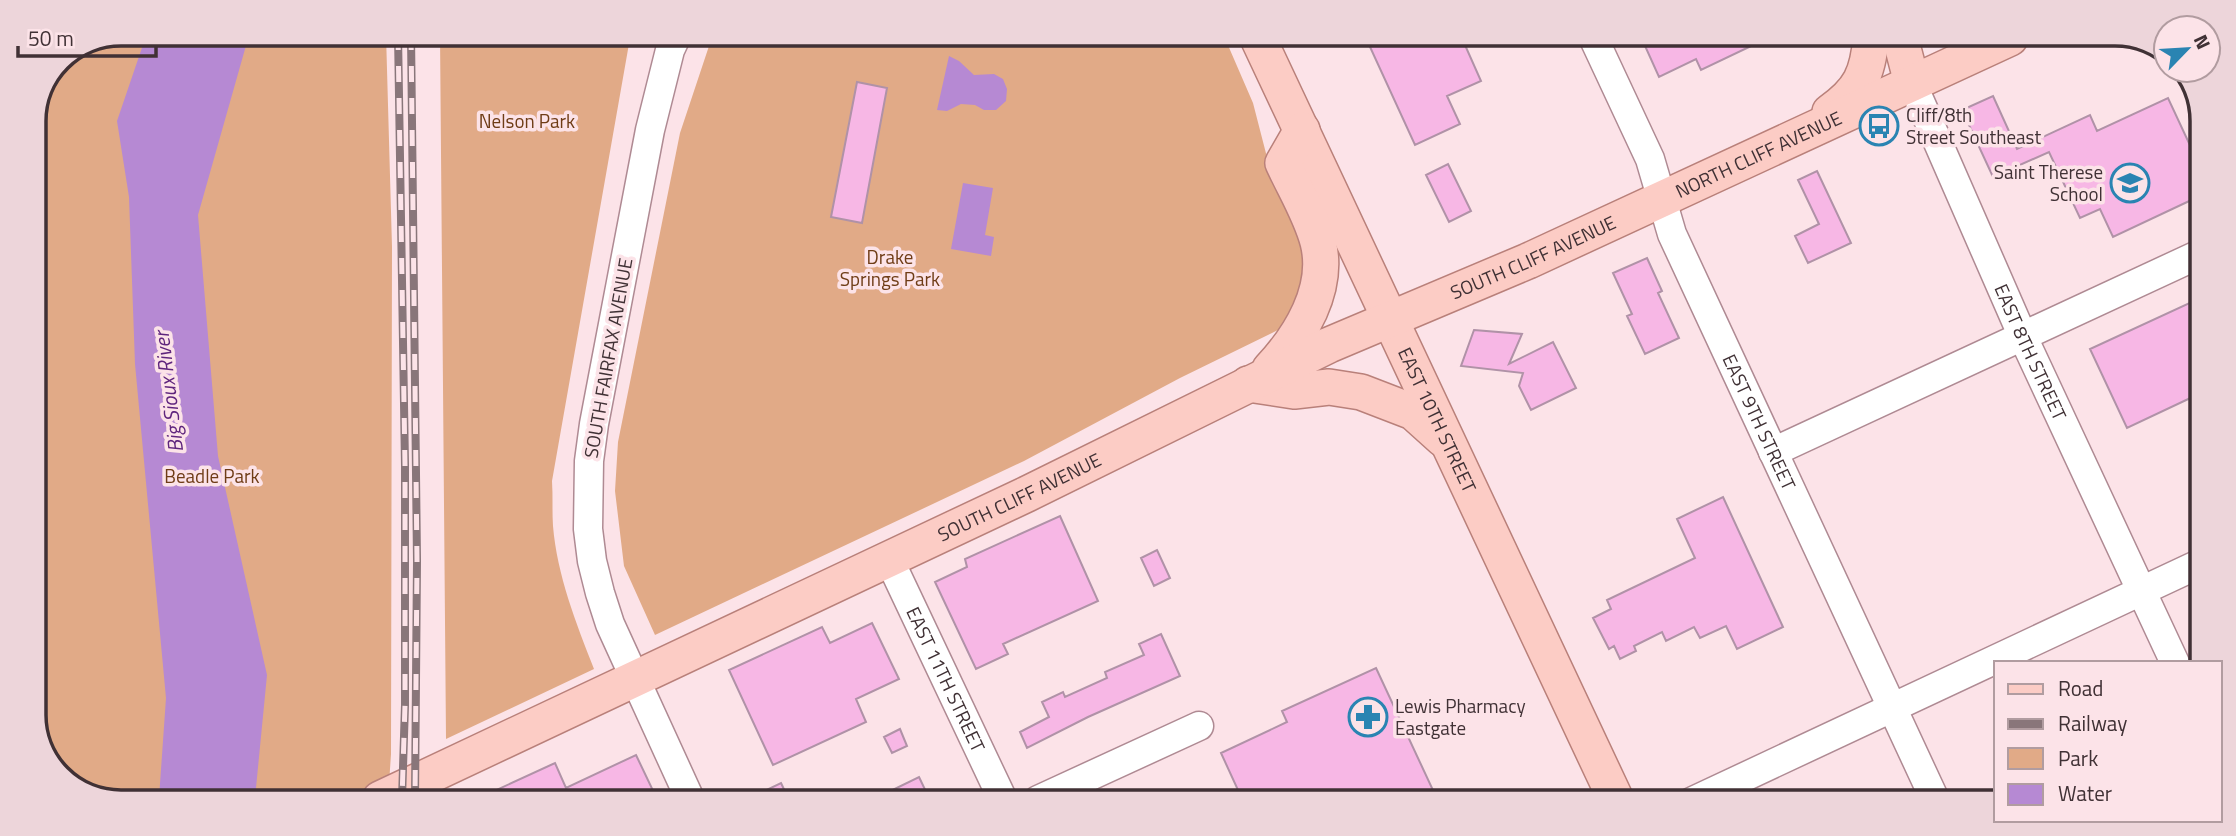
<svg xmlns="http://www.w3.org/2000/svg" width="2236" height="836" font-family="'Titillium Web',sans-serif">
<style>
.green{fill:#e1aa87}
.water{fill:#b689d3}
.building{fill:#f7b7e5;stroke:#b092a7;stroke-width:2}
.lines{fill:none;stroke-linecap:round;stroke-linejoin:round}
.minor-casing{stroke:#af8a93;stroke-width:31}
.major-casing{stroke:#b9807a;stroke-width:38}
.minor{stroke:#fff;stroke-width:28}
.major{stroke:#fcccc5;stroke-width:35}
.rail-casing{stroke:#89767a;stroke-width:8}
.rail{stroke:#fce3e8;stroke-width:5;stroke-dasharray:16;stroke-linecap:butt}
.labels{text-anchor:middle;stroke-width:7;stroke-linejoin:round;paint-order:stroke}
.poi-label{font-size:19px;fill:#403135;stroke:#fce3e8;text-anchor:start}
.park-label{font-size:19px;fill:#6f3c16;stroke:#fce3e8}
.street-label{font-size:19px;fill:#403135;stroke:#fce3e8}
.water-label{font-size:21px;font-style:italic;fill:#5f257d;stroke:#fce3e8}
.rim{fill:none;stroke:#403135;stroke-width:3.5}
</style>
<rect width="100%" height="100%" fill="#fce3e8"/>
<path class="green" d="M120,33L386,34L392,247L391,754L388,799L92,798L51,768L33,722V115L59,58Z
M440,34H637L630,38L552,481C553,496 552,511 553,526C557,575 576,623 594,669L446,739Z
M716,35L1224,36L1253,103L1269,165L1305,240L1310,274L1282,328L1180,378L1024,461L655,635L624,566L615,491L618,442L680,133L710,43Z"/>
<path class="water" d="M147,33L246,34L247,42L198,215L218,456L267,675L255,798H159L166,698L135,364L129,197L117,121Z
M949,56L959,61L974,75L994,74L1003,79L1007,89L1006,101L996,110H984L975,105L961,104L947,111L937,110Z
M963,183L993,188L985,235L994,237L991,256L951,249Z"/>
<path class="building" d="M1365,36H1461L1481,81L1447,96L1460,124L1415,145Z
M1641,37H1770L1701,70L1696,59L1659,77Z
M857,82L887,88L862,223L831,217Z
M1993,96L2017,149L2090,115L2097,131L2168,98L2202,171V195L2113,237L2100,209L2080,218L2049,152L1993,177L1962,110Z
M1448,164L1471,211L1449,222L1426,175Z
M1817,171L1851,243L1808,263L1795,236L1819,224L1798,180Z
M1647,258L1662,291L1658,293L1679,338L1645,354L1627,316L1632,314L1613,273Z
M2196,300L2201,311V393L2127,428L2090,349Z
M1474,330L1522,334L1509,364L1553,342L1576,388L1531,410L1519,386L1523,373L1461,366Z
M1723,497L1783,627L1737,649L1726,626L1700,638L1694,627L1666,641L1662,632L1634,646L1636,651L1620,659L1614,646L1609,649L1593,618L1611,609L1607,600L1695,558L1677,519Z
M1060,516L1098,601L1003,644L1008,654L976,669L935,582L967,567L965,559Z
M1157,550L1170,578L1154,586L1141,558Z
M872,623L899,679L856,699L866,722L773,765L729,670L822,627L830,643Z
M1161,634L1180,676L1088,717L1027,748L1020,732L1049,717L1042,702L1063,692L1065,697L1107,678L1105,672L1144,655L1139,644Z
M1376,668L1438,801H1243L1221,753L1287,722L1282,711Z
M900,729L907,746L892,753L884,737Z
M636,755L657,799H477L555,763L566,788Z
M919,777L930,800H872Z
M781,783L789,800H746Z"/>
<g class="lines">
<defs>
<g id="minor">
<path d="M677,35L670,50L650,130L594,424L589,461L588,529L592,561L600,593L610,624L690,799"/>
<path id="s1" d="M1593,37L1650,159L1672,234L1936,802"/>
<path id="s2" d="M1912,83L2023,337L2175,663"/>
<path d="M1773,452L2202,253"/>
<path id="s3" d="M889,559L1003,800"/>
<path d="M1038,800L1199,726"/>
<path d="M1691,802L2199,564"/>
</g>
<g id="major">
<path id="s4" d="M1257,36L1617,802"/>
<path d="M1900,37L1912,83"/>
<path d="M1830,112C1860,91 1868,74 1871,37"/>
<path d="M1270,369C1300,337 1330,289 1318,242C1311,215 1295,189 1283,163L1302,130"/>
<path d="M1248,384L1294,391L1329,387L1361,392L1413,412L1443,439"/>
<path id="s5" d="M380,799L1027,494L1329,345L1528,261L2010,38"/>
</g>
</defs>
<use href="#minor" class="minor-casing"/>
<use href="#major" class="major-casing"/>
<use href="#minor" class="minor"/>
<use href="#major" class="major"/>
<defs>
<path id="rail" d="M398,34L405,465V705L402,799
M411,34L417,561L415,799"/>
</defs>
<use href="#rail" class="rail-casing"/>
<use href="#rail" class="rail"/>
</g>
<defs>
<symbol id="bus-ring" viewBox="-11 -11 22 22"><circle r="9.5" fill="#fce3e8" stroke="#2a84b2" stroke-width="1.5"/><path d="M-5-6H5V4H4V6H2V4H-2V6H-4V4H-5ZM-3.5-4V0h7V-4ZM-3.5 1.2v1.5H-2V1.2ZM2 1.2v1.5H3.5V1.2Z" fill="#2a84b2"/></symbol>
<symbol id="school-ring" viewBox="-11 -11 22 22"><circle r="9.5" fill="#fce3e8" stroke="#2a84b2" stroke-width="1.5"/><path d="M0-5L7-2L0 1L-7-2ZM-4 1L0 2.5L4 1V4Q0 6-4 4Z" fill="#2a84b2"/></symbol>
<symbol id="pharmacy-ring" viewBox="-11 -11 22 22"><circle r="9.5" fill="#fce3e8" stroke="#2a84b2" stroke-width="1.5"/><path d="M-2-6h4v4h4v4h-4v4h-4v-4h-4v-4h4Z" fill="#2a84b2"/></symbol>
</defs>
<g fill-rule="evenodd">
<use href="#bus-ring" x="1857" y="104" width="44" height="44"/>
<use href="#school-ring" x="2108" y="161" width="44" height="44"/>
<use href="#pharmacy-ring" x="1346" y="695" width="44" height="44"/>
</g>
<g class="labels">
<g class="poi-label">
<text x="1906" y="122">Cliff/8th<tspan x="1906" dy="22">Street Southeast</tspan></text>
<text x="2103" y="179" text-anchor="end">Saint Therese<tspan x="2103" dy="22">School</tspan></text>
<text x="1395" y="713">Lewis Pharmacy<tspan x="1395" dy="22">Eastgate</tspan></text>
</g>
<g class="park-label">
<text x="527" y="128">Nelson Park</text>
<text x="890" y="264">Drake<tspan x="890" dy="22">Springs Park</tspan></text>
<text x="212" y="483">Beadle Park</text>
</g>
<g class="street-label">
<text dy="7" stroke="none"><textPath href="#s5" startOffset="1522">NORTH CLIFF AVENUE</textPath></text>
<text dy="7" stroke="none"><textPath href="#s5" startOffset="1274">SOUTH CLIFF AVENUE</textPath></text>
<text dy="7" stroke="none"><textPath href="#s2" startOffset="294">EAST 8TH STREET</textPath></text>
<text transform="translate(608 358) rotate(-80)" y="7">SOUTH FAIRFAX AVENUE</text>
<text dy="7" stroke="none"><textPath href="#s4" startOffset="424">EAST 10TH STREET</textPath></text>
<text dy="7" stroke="none"><textPath href="#s1" startOffset="420">EAST 9TH STREET</textPath></text>
<text dy="7" stroke="none"><textPath href="#s5" startOffset="707">SOUTH CLIFF AVENUE</textPath></text>
<text dy="7" stroke="none"><textPath href="#s3" startOffset="133">EAST 11TH STREET</textPath></text>
</g>
<g class="water-label">
<text transform="translate(169 392) rotate(-97)" y="7">Big Sioux River</text>
</g>
</g>
<path d="M0 0H2236V836H0ZM121 46H2115A75 75 0 0 1 2190 121V715A75 75 0 0 1 2115 790H121A75 75 0 0 1 46 715V121A75 75 0 0 1 121 46Z" fill="#edd5da" fill-rule="evenodd"/>
<path class="rim" d="M121 46H2115A75 75 0 0 1 2190 121V715A75 75 0 0 1 2115 790H121A75 75 0 0 1 46 715V121A75 75 0 0 1 121 46Z"/>
<rect x="1994" y="661" width="228" height="161" fill="#fce3e8" stroke="#b19ca0" stroke-width="2"/>
<rect x="2008" y="684" width="35" height="10" fill="#fcccc5" stroke="#b19ca0" stroke-width="2"/>
<text x="2058" y="696" font-size="21" fill="#403135">Road</text>
<rect x="2008" y="719" width="35" height="10" fill="#89767a" stroke="#b19ca0" stroke-width="2"/>
<text x="2058" y="731" font-size="21" fill="#403135">Railway</text>
<rect x="2008" y="748" width="35" height="21" fill="#e1aa87" stroke="#b19ca0" stroke-width="2"/>
<text x="2058" y="766" font-size="21" fill="#403135">Park</text>
<rect x="2008" y="784" width="35" height="21" fill="#b689d3" stroke="#b19ca0" stroke-width="2"/>
<text x="2058" y="801" font-size="21" fill="#403135">Water</text>
<g transform="translate(2187 49) rotate(65)"><circle r="33" fill="#fce3e8" stroke="#b19ca0" stroke-width="2"/>
<path d="M0-5L12 26L0 18L-12 26Z" fill="#2a84b2"/>
<text y="-10" font-size="19" font-weight="bold" text-anchor="middle" fill="#403135">N</text>
</g>
<path d="M18 46v10h138v-10" fill="none" stroke="#403135" stroke-width="3.5"/>
<text x="28" y="46" font-size="21" fill="#403135" stroke="#fce3e8" stroke-width="5" paint-order="stroke">50 m</text>
</svg>
